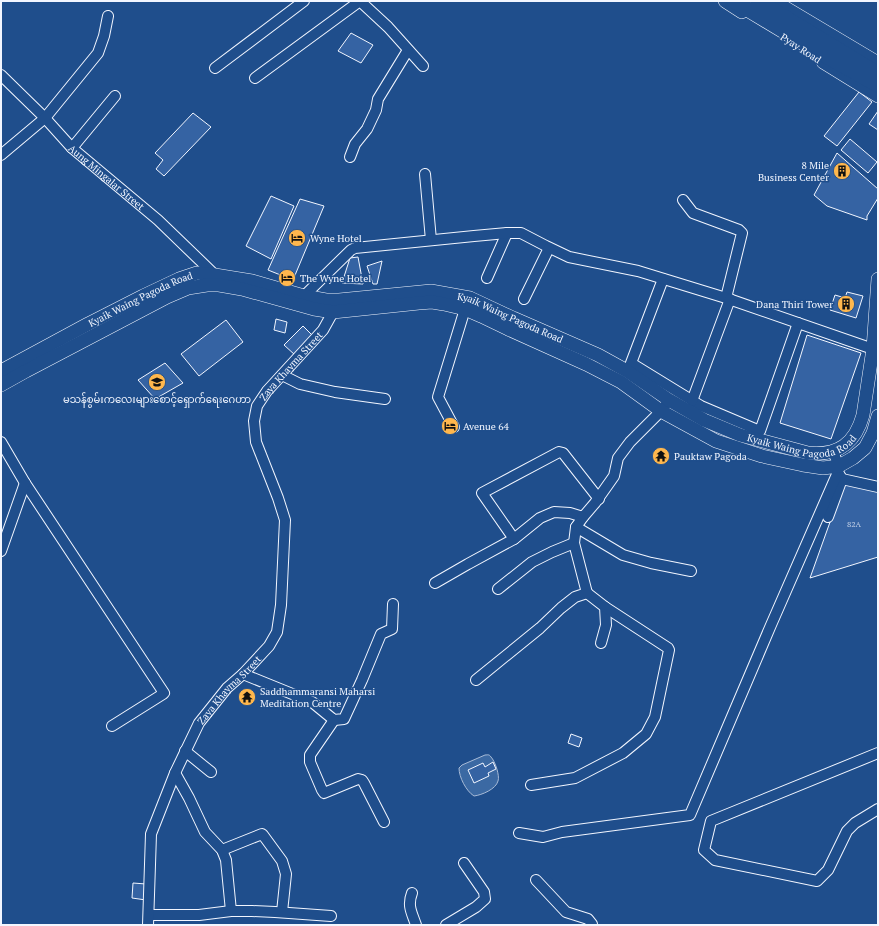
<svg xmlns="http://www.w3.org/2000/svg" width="879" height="926" font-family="'PT Serif','Noto Sans Myanmar',serif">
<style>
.water{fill:#3b69a3;stroke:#a8bbd7}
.building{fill:#3563a3;stroke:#f2f6ff}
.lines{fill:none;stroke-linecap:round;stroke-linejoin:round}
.minor-casing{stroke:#f2f6ff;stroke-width:12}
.major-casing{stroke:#f2f6ff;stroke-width:14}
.highway-casing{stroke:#f2f6ff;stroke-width:16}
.minor{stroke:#1f4e8c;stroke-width:10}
.major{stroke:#1f4e8c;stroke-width:13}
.highway{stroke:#1f4e8c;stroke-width:15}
.labels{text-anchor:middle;stroke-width:3;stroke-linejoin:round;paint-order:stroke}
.number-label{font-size:8px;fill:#c3d1e8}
.street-label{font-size:10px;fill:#f2f6ff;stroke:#1f4e8c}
.poi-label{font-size:10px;fill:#f2f6ff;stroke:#1f4e8c;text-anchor:start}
</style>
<rect width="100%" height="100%" fill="#1f4e8c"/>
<path class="water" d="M485,755C488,755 489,754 491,757C495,761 500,776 498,781C496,789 482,795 474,796C466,791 459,777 459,768L462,765Z"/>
<path class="building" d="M351,33L373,45L361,63L338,51Z
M859,92L872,102L837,146L824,136Z
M878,111V130L869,124Z
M193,113L211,127L164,176L156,169L163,160L155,153Z
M850,139L877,162L868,173L841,150Z
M837,153L878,189V198L867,216V220L827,206L814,195Z
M271,196L294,206L271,259L246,246Z
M300,199L324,206L293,280L268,270Z
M358,257L363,284L342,283L350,258Z
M382,261L377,284H373L367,266Z
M847,292L863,296L856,318L830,310L835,295L845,298Z
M276,319L287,322L285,333L274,330Z
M226,320L243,342L199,376L181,354Z
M303,326L313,336L295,355L284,345Z
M807,335L861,353L831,439L780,423Z
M165,363L183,383L155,399L138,380Z
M844,483L878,491V557L810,578Z
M571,734L582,738L579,747L568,743Z
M493,762L496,769L488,773L489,776L474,783L468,770L483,763L485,767Z
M133,883L146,884V900L132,898Z"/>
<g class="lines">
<defs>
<g id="minor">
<path d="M360,1L388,27L423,66"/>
<path d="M215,68L304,1"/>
<path id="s1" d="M1,75L45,118L72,148L158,220L215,275L216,278"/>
<path d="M255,78L360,1"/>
<path d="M72,148L115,96"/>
<path d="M1,155L45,118L98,53L104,36L108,16"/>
<path d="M350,157L355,144L367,129L376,110L378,99L408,50"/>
<path d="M425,174L431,240"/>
<path d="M683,200L693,213L739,230L742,233L726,298"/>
<path d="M487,278L507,233"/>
<path d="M663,279L631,363L701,406L760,431L798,323"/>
<path d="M304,296L351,250L355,248L474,236L507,233H521L546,246L569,257L638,271L726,298L873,349"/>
<path d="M524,299L549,248"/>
<path d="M282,375L300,384L335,392L385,399"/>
<path d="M692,401L730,299"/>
<path d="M454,427L438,397L465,309L466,303"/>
<path d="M1,442L25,483L164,693L163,694L112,726"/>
<path d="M842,479L878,487"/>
<path d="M828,517L842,479L838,472L839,466L833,452"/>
<path d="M576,527L623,555L651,563L691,571"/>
<path d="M514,539L482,493L559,452L563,453L599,499"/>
<path d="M1,551L25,483"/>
<path d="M435,583L468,564L514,539L540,518L554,512L570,513L583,517L595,503L614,476L618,458L630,442L661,411L669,400"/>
<path d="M498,589L532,562L552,552L574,543"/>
<path d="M587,593L605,607L606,625L601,643"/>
<path d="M243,674L312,702L334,720L344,719L362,680L381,634L392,629L393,604"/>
<path d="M476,680L540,628L561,608L575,597L587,593L574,543L576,527L583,517"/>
<path d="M334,720L310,755V762L322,790L324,793L358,779L362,780L364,783L384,822"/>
<path d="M185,751L211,772"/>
<path d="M878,753L711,821L704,850L715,860L817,881L828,870L847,831L855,823L878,809"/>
<path d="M175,773L189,798L205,832L222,850L226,860L231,911"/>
<path d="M531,785L575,778L623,753L646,734L655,717L669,650L668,648L605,607"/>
<path d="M519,833L543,837L562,832L690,815L771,625L838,472"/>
<path d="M222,850L262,834L263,835L282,861L286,874L282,912"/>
<path d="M536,880L566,912L588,919L592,924V925"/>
<path d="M412,893C407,906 412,913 416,925"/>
<path d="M149,915H199L231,911H252L275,912L331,916"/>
<path id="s2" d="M148,925L151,834L175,773L199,723L227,688L243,674L269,646L277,632L281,605L285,520L278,498L256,442L254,421L257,406L267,391L323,330L333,312V306"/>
<path d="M446,925L476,907L485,899L484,892L464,863"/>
</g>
<g id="major">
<path d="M725,1L742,12"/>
<path d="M774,1L878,63"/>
<path d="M823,62L878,96"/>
<path id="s3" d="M1,371L14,364L88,324L143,296L179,279L197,273L215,275L252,281L304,296L326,300H339L431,291L470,298L513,318L598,355L627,371L669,400L704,420L740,435L808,453C838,456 855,444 863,415L873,349L878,279"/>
<path d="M1,385L26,371L167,297L188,288L207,285H219L242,289L314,309L333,312L419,303L432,302L444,304L465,309L481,316L508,329L586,364L621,382L661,411L716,441L762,456L803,465L823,468L839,466L853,458L865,448L873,433L878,416"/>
</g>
<path id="highway" d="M734,1L817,51L878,85
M758,1L878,74"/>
</defs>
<use href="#minor" class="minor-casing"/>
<use href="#major" class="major-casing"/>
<use href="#highway" class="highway-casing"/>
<use href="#minor" class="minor"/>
<use href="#major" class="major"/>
<use href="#highway" class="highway"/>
</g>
<defs>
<symbol id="building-disc" viewBox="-11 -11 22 22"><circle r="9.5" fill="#ffb74d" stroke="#1f4e8c"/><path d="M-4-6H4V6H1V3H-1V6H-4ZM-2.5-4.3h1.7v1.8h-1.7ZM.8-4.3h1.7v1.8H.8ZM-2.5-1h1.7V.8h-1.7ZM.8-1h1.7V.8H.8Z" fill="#111"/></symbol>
<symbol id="hotel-disc" viewBox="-11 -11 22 22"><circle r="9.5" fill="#ffb74d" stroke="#1f4e8c"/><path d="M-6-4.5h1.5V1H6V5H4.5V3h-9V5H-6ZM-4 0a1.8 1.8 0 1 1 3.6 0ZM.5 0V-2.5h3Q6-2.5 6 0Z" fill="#111"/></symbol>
<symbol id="school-disc" viewBox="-11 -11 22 22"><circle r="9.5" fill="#ffb74d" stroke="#1f4e8c"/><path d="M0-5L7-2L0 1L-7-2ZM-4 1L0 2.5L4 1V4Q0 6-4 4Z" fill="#111"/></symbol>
<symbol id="temple-disc" viewBox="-11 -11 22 22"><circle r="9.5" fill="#ffb74d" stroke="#1f4e8c"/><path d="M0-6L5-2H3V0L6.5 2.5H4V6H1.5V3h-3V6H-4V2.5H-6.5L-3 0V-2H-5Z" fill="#111"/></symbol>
</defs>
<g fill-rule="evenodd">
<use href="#building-disc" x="832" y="161" width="20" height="20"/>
<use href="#hotel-disc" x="287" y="228" width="20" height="20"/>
<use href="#hotel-disc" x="277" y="268" width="20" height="20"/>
<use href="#building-disc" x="836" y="294" width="20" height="20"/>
<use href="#school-disc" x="147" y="372" width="20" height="20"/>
<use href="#hotel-disc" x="440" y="416" width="20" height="20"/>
<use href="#temple-disc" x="651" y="446" width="20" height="20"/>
<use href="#temple-disc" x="237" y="687" width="20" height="20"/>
</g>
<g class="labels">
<g class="number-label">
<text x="854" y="527">82A</text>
</g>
<g class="street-label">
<text transform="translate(801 48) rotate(33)" y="4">Pyay Road</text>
<text dy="4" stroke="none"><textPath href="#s1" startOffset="147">Aung Mingalar Street</textPath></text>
<text dy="4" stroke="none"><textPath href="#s3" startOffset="157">Kyaik Waing Pagoda Road</textPath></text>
<text dy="4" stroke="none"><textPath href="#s3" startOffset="541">Kyaik Waing Pagoda Road</textPath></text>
<text dy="4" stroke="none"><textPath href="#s2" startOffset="617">Zaya Khayma Street</textPath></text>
<text dy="4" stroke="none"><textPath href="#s3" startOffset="865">Kyaik Waing Pagoda Road</textPath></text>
<text dy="4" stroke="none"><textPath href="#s2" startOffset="257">Zaya Khayma Street</textPath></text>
</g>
<g class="poi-label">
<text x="829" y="169" text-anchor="end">8 Mile<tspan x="829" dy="12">Business Center</tspan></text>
<text x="310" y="242">Wyne Hotel</text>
<text x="300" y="282">The Wyne Hotel</text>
<text x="833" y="308" text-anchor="end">Dana Thiri Tower</text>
<text x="157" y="403" text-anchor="middle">မသန်စွမ်းကလေးများစောင့်ရှောက်ရေးဂေဟာ</text>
<text x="463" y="430">Avenue 64</text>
<text x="674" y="460">Pauktaw Pagoda</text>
<text x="260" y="695">Saddhammaransi Maharsi<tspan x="260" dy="12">Meditation Centre</tspan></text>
</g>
</g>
<rect width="879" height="926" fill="none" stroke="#f2f6ff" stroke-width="4"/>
</svg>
